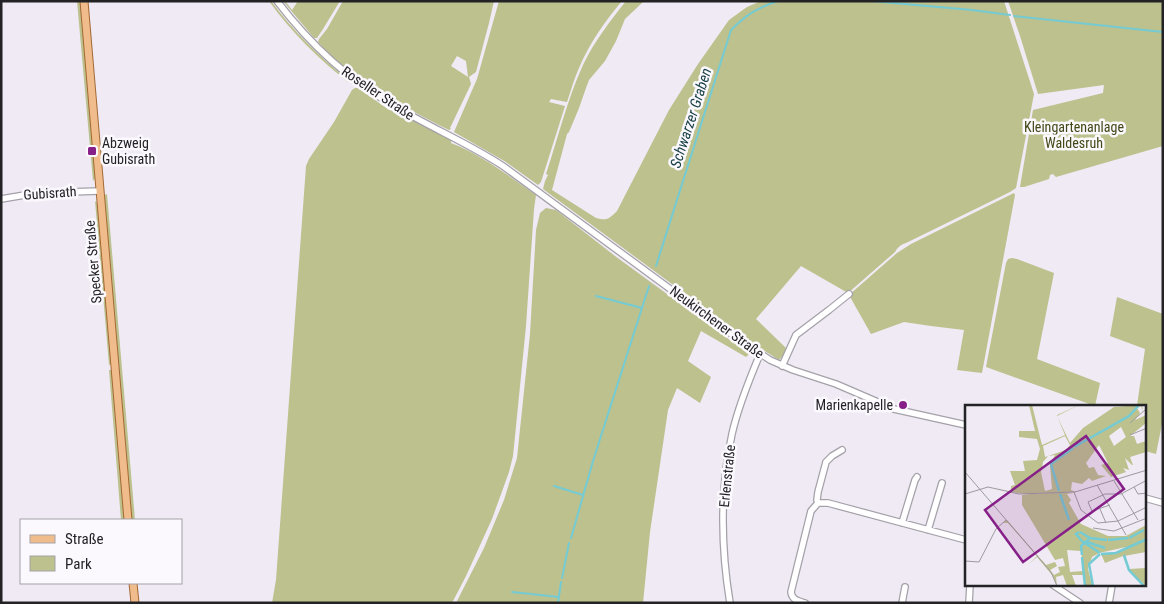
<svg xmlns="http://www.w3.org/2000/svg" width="1164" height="604" font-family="'Roboto Condensed',sans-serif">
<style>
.green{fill:#bcc18d;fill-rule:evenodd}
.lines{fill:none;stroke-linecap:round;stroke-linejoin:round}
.stream{stroke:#74cbd4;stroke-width:2}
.minor-casing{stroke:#a5a1a9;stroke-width:8}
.major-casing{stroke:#a36935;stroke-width:9}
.minor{stroke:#fff;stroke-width:5.5}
.major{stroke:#f1bc8b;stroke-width:7}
.poi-dot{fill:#862088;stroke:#fbf8fe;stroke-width:2}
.labels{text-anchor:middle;stroke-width:5;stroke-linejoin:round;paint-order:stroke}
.street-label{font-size:14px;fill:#232225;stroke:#fbf8fe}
.park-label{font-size:14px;fill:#444717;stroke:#fbf8fe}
.poi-label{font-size:14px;fill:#232225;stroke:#fbf8fe;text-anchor:start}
.water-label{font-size:15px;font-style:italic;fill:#184145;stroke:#fbf8fe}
.inset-river{fill:none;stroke:#74cbd4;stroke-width:2.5}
.inset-road{fill:none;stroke:#9d9aa1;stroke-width:1}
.view{fill:#862088;fill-opacity:0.15;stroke:#862088;stroke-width:2.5}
.inset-edge{fill:none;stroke:#232225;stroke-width:2.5}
</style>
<rect width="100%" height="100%" fill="#efeaf3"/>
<path class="green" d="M77,1H82L96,177L93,181Z
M269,1H271C294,32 318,55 348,80L349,83C319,59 291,32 269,1Z
M283,1H285L292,10L298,1H340L323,29L317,38H314Z
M343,1H494L489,23L476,72L469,77L471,84L450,128L451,129L449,130C404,107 353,81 318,42L319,39L327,29ZM457,56L466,61L468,77L451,66Z
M499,1H622C605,21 589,44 579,68C574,79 571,90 567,102L551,99L549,102L565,106L541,182L538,185L506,162L454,132L477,79Z
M626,1H644L625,19L616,41L605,61L589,80L586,88L579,108L569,132L567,134L552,190L596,218C607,221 609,219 617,211L669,110L698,64L729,20L747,7L761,1H1004L1034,94L1016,188L1010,192L906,243C900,245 898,247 895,252L848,293L801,266L756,319L787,349L783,356L779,360L752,343L543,189L545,181L548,175L546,174C558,138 567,100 583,65C594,42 610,21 626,1Z
M1008,1H1163V146L1056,177L1053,174L1050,175L1049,179L1024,187H1020L1033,110L1103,93L1104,85L1038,94L1020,36Z
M355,88H358L389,110L390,109L451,140V143C482,155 509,176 536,195L534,209L526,326L513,456L509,472L492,519L466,576L452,603H272L276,580L306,166L309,159L334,122L352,90Z
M1014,193L1015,195L982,373L957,370L964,330L931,326L904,322L871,334L849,295L897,253L911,244Z
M107,194L135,520H131L103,196Z
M95,201L99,205L112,364L109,365Z
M546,208L556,210L615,256L749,354L746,357L701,331L688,361L711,377L700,403L677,388L668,410L650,532L643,603H456L484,548L504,500L517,458L530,334L536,230L540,213Z
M1012,258L1017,259L1054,273L1037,359L1100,383L1095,406L986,367L1006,263L1008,259Z
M1117,297L1163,314V419L1156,454L1145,451V406H1137L1145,349L1110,336Z
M109,370H113L125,520H121Z"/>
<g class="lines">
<path class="stream" d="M871,1L972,10L1010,15
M1014,16L1163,32
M656,266L731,30C747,14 757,8 778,1
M596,296L642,308
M554,486L583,495
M571,538L593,461L649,286
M562,578L569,543
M512,592L559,597
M558,603L561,582"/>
<defs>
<path id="minor" d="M277,1C309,43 347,79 393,105C429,127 468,143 503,166L730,333L770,360L793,370L836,384L894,409L966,425
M1,199L37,193L100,191
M782,366L796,335L829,310L849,294
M1145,498L1163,503
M818,503L817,500L818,492L826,462L832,456L842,450
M902,523L915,480L917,477
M928,530L942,483
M1053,585L1080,603
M730,603C721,548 720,489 732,434C738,407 749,380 760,354
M805,603C798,601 792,600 791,592L811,511L818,503H828L966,540
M902,603L905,587
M969,603L970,585
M1109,603L1112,585"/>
<path id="major" d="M84,1L128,520
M133,583L135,603"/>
</defs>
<use href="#minor" class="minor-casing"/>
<use href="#major" class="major-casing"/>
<use href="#minor" class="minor"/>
<use href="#major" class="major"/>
</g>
<g class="poi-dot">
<rect x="87" y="146" width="10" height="10" rx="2.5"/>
<circle cx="903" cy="405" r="5"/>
</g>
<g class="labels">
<g class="street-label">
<text transform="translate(378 93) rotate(34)" y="5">Roseller Straße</text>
<text transform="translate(50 193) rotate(-4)" y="5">Gubisrath</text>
<text transform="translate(93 262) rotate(-95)" y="5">Specker Straße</text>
<text transform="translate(717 322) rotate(36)" y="5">Neukirchener Straße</text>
<text transform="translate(727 476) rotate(-84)" y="5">Erlenstraße</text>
</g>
<g class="park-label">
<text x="1074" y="132">Kleingartenanlage<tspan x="1074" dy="16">Waldesruh</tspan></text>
</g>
<g class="poi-label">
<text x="102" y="148">Abzweig<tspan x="102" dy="16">Gubisrath</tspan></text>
<text x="893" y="410" text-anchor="end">Marienkapelle</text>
</g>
<g class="water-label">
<text transform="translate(691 118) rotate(-72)" y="5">Schwarzer Graben</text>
</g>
</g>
<g transform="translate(965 405)">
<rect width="181" height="181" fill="#efeaf3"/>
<path d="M64,0H67L77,40L100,30L92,11V10L114,0L92,11L105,38L118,23L149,2L177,0L178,6L176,1L172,3L175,8L170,15L181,10V18L165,31H169L172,39L181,36V47L165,52L168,60H167L160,53L164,65L158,63L161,67L146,72L136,60L143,58L134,40L121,58L124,63L129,62L133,70L141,71L127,76L124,73L117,79L107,77L106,85L111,87L61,89L45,87L29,82L46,87V81L50,80L45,66H60L58,56L72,55L75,44L72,34L54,32V26H70ZM156,22L161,32L149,41L144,31ZM100,31L105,40L101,45L80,52L78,41ZM90,50L85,60L87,84L80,86L76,67L78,57L83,51ZM74,88H108L102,89L106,95L104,98L116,119L143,131H161L181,120V147L159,151L164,164L181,163V181L164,166L158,151L140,158L136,149L150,148L161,142L134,148L127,152L123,164L127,180L120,181H111L120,180V170H107L111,181H102L98,170L91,172L92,181L87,170L72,152L64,159L72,151L43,118H38L42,115L81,160L90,157L92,161L85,165L89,170L95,167L93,162L100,161L98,153L90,155L57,100V90ZM102,145L116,146L119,166L105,167Z" fill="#bcc18d" fill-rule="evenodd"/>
<path class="inset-river" d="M109,42L164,11L174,0M94,86L86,59L108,43M95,89L104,115M114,127L111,129L117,136L135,148M115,127L125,133L142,135M164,133L179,125M143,135L163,133M122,137L140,143M136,149L151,148L182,134M117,150L116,141L124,134M159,150L164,165L179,181M117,152L120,181M128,181L124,159L135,149"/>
<path class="inset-road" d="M165,18L180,5M165,30L182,23M0,67L86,167L92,181M149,76L173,115M132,80L161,130M169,82L173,89L182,88M109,87L116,105L133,118L153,116L182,102M0,89L23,82L54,89L110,87L182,65M145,100L127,106L123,97L140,89H156L182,75M135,104L141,118M128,123L149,126L182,113M0,156L14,157L31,124L41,115"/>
<path class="view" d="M121,31L159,84L58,157L20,105Z"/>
<rect width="181" height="181" class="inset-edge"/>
</g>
<rect width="1164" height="604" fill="none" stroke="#232225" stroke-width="5"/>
<rect x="20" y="519" width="162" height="65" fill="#fbf8fe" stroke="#a5a2a7"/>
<rect x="30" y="535" width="25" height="8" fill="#f1bc8b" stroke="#a5a2a7"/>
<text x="65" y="544" font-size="15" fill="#232225">Straße</text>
<rect x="30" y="556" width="25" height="15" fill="#bcc18d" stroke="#a5a2a7"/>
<text x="65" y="569" font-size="15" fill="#232225">Park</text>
</svg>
